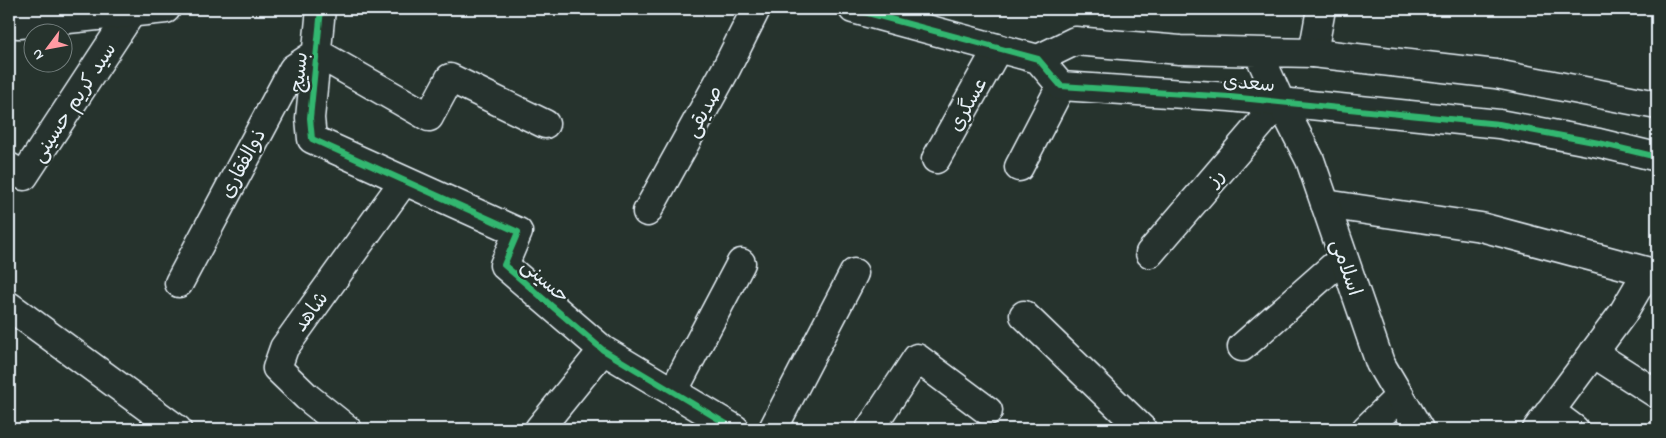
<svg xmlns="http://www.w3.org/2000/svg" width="1666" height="438" font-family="'Indie Flower','Playpen Sans Arabic',sans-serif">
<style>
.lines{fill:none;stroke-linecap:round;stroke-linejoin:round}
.minor-casing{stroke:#e8f1f8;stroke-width:31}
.tertiary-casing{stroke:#e8f1f8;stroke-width:31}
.minor{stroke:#26332d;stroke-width:28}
.tertiary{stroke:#26332d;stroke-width:28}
.cycleway-casing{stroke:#26332d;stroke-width:9}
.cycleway{stroke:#33b770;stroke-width:6}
.labels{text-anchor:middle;stroke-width:4.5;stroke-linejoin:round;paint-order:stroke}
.street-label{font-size:20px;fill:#e8f1f8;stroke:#26332d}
</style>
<rect width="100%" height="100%" fill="#26332d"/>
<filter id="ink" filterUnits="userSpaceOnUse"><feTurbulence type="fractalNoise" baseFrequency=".02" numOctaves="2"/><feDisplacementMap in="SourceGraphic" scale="10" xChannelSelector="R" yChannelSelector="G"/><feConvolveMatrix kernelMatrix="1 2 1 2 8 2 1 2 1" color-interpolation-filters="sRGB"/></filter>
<g filter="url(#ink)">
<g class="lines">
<defs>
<path id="minor" d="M321,9L310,118L312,139L518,232L504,265L603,350L735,429
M1313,53L1321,9
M936,159L998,48
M9,167L24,176L131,13
M1019,167L1061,86
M1325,204L1481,227L1657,274
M647,212L726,69L756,9
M1150,253L1280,101
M179,283L293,69L317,53L429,117L450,78L545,124
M9,306L177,429
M1024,315L1142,429
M1242,347L1343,258
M1593,353L1657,394
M673,392L741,263
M1550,411L1574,429
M347,429L307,397L277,368L284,348L404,181
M539,429L603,350
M773,429L854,273
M870,429L917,358L988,411
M1366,429L1400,396
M1537,429L1623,313L1647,272"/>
<path id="tertiary" d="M853,9L1038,59L1061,86L1230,97L1499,124L1599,143L1657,157
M9,23L19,24L166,9
M1258,52L1280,101L1310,160L1380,363L1419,429
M1038,59L1075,41L1180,50L1313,53L1496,74L1657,105"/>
</defs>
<use href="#minor" class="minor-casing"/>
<use href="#tertiary" class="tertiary-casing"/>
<use href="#minor" class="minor"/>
<use href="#tertiary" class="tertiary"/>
<defs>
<path id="cycleway" d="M321,9L310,118L312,139L518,232L504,265L603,350L735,429
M853,9L1038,59L1061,86L1230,97L1499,124L1599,143L1657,157"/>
</defs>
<use href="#cycleway" class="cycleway-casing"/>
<use href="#cycleway" class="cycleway"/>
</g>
</g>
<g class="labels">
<g class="street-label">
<text transform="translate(298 72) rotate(-84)" y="7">بسیج</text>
<text transform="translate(1249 82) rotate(5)" y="7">سعدی</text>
<text transform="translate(73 102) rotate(-57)" y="7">سید کریم حسینی</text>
<text transform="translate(967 104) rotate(-61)" y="7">عسگری</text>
<text transform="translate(703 111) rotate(-61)" y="7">صدیقی</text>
<text transform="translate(242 163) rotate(-62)" y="7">ذوالفقاری</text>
<text transform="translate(1215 177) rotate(-49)" y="7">رز</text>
<text transform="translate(1347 267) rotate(71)" y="7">اسلامی</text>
<text transform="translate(546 280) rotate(41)" y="7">حسینی</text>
<text transform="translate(310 311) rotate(-54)" y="7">شاهد</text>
</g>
</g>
<rect width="1666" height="438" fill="none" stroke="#26332d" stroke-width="30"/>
<rect x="15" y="15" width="1636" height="408" fill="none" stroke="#e8f1f8" stroke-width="2" filter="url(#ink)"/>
<g transform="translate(48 48) rotate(238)"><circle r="24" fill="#26332d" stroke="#747f7e"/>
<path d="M0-4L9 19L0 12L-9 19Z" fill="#ff9aa2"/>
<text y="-8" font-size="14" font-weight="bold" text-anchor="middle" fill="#e8f1f8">N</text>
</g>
</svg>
